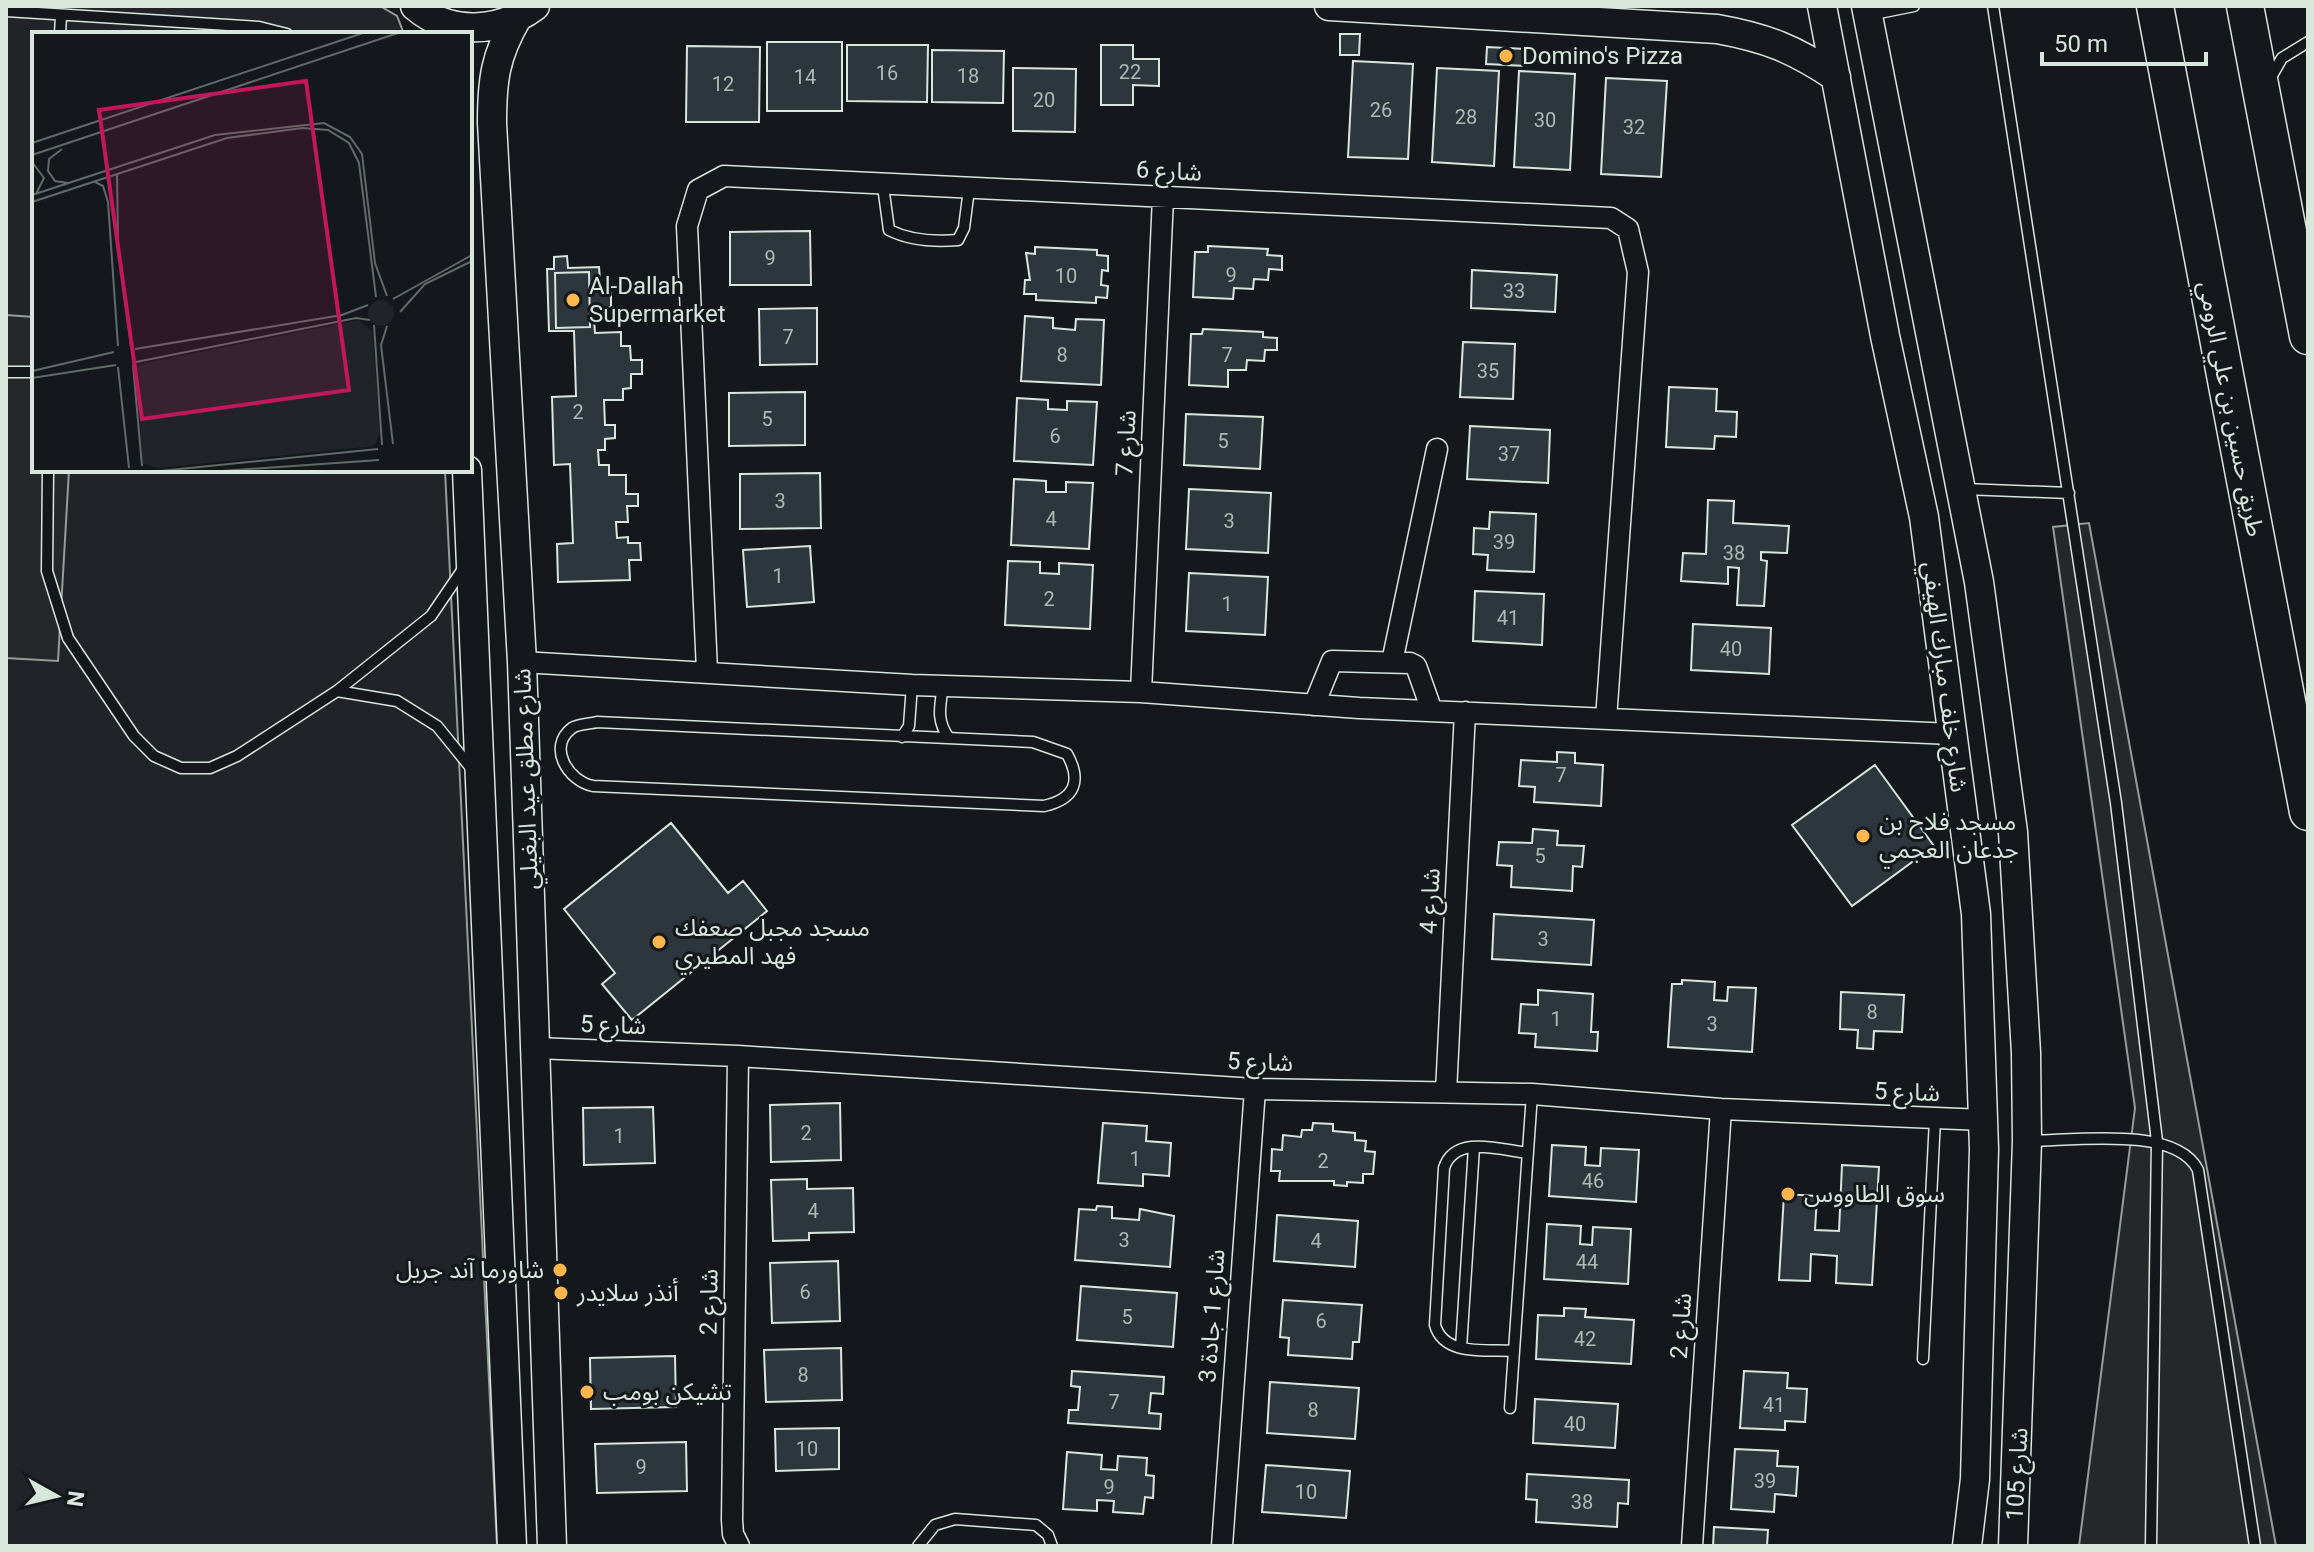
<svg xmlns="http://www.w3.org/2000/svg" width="2314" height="1552" font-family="Roboto,'Noto Sans Arabic',sans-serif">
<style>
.green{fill:#202428;stroke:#939e99;stroke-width:2}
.parking{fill:#24282b;stroke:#939e99;stroke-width:2}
.building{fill:#2c363c;stroke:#d8e6dc;stroke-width:2}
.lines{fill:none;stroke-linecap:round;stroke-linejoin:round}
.lane-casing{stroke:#d8e6dc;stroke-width:13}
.street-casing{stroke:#d8e6dc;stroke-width:23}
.secondary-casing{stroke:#d8e6dc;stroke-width:31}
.highway-casing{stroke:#d8e6dc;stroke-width:39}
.lane{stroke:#14181c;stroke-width:10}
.street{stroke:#14181c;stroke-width:20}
.secondary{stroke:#14181c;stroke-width:28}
.highway{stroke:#14181c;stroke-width:36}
.poi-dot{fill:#ffb74d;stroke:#14181c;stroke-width:3}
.labels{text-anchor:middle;stroke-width:6;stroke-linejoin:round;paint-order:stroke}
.number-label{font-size:20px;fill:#adbab4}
.poi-label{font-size:24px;fill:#d8e6dc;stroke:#14181c;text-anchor:start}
.street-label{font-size:24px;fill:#d8e6dc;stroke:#14181c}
.inset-road{fill:none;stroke:#626a69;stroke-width:2}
.view{fill:#c2185b;fill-opacity:0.15;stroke:#c2185b;stroke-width:4}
.inset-edge{fill:none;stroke:#d8e6dc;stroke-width:4}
</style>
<rect width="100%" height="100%" fill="#14181c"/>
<path class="green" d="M6,6H380L397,16L404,34H34V470H445L497,1546H6Z"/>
<path class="parking" d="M6,315L34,317V470H69L58,661L6,658Z
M2089,523L2276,1546H2079L2135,1108L2053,527Z"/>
<path class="building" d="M1340,34H1360L1359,55H1340Z
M767,42H842V111H767Z
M847,45H928L927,102L847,101Z
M1101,45H1133V59H1159V86L1133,85V105H1101Z
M687,46L760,47L759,122H686Z
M1487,47L1527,49L1526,66L1486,64Z
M932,50L1004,51L1003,103L932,102Z
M1353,61L1413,64L1408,159L1348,157Z
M1013,68L1076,69L1075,132L1013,131Z
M1437,68L1499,71L1494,166L1432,162Z
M1519,71L1575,74L1570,170L1514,167Z
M1606,78L1667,81L1661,177L1601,174Z
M810,231L811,285H730V232Z
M1208,246L1268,249L1267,255L1282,256V270L1269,269L1268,280L1254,279L1253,289L1234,288L1233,299L1193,297L1195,252H1208Z
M1035,247L1097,250V255L1108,256V271L1102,270L1101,285L1108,286L1107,298L1096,297V303L1036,300V294H1024L1025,280H1030L1026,253L1035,254Z
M567,256L568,268L599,267L601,293H611V307L601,308V318L594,319L595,333L621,332V346H630L631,360H642V374H631V388L623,389V400H604L605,425H615V438L605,439V450H598L599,465H609V475H626V494H638V506H627L628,522H616L617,538L628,537V543H640L641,560H629L630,580L558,582L557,544L573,543L570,464L554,465L552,397L576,396L574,331H549L547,269H554V257Z
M1472,270L1557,275L1555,312L1471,308Z
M589,272L590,327L556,328L555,273Z
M817,308V364L760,365L759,309Z
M1025,316L1053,318V328L1075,330L1076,319L1104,320L1101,385L1021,381Z
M1203,329L1263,332V337L1277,338V350H1265L1264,361L1247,360L1246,370H1228V387L1189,385L1191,334H1202Z
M1463,342L1515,344L1513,399L1460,397Z
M1669,387L1717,389L1716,411L1737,412L1736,437L1715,436L1714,449L1666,447Z
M805,392V445L729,446V393Z
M1017,398L1048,400V409L1067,410V401L1097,402L1093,465L1014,461Z
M1186,414L1263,417L1260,469L1184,465Z
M1470,426L1550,430L1548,483L1467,479Z
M820,473L821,528L740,529V474Z
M1014,479L1046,481V492H1066V482L1093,483L1089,549L1011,545Z
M1189,489L1271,493L1268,553L1186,549Z
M1708,500L1734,501L1733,523L1789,526L1787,553L1761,552V560L1767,561L1764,606L1737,605L1739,568L1728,567V584L1681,581L1683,553L1706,554Z
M1490,512L1536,514L1534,572L1487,570L1488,555L1473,554L1474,528L1489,529Z
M810,546L814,602L747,607L743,550Z
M1008,561L1040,562V573L1059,574V563L1093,565L1090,629L1005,625Z
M1189,573L1268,577L1265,635L1186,631Z
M1475,591L1544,594L1542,645L1473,641Z
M1693,624L1771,628L1769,674L1691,670Z
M1557,752L1575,753V763L1603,765L1601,806L1534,802L1535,787L1519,786L1521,760L1557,762Z
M1875,765L1934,846L1852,906L1792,825Z
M671,823L728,893L743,881L767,911L632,1020L602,984L615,973L564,909Z
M1533,829L1558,831L1557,845L1584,846L1582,867L1573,866L1572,891L1511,887L1512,866L1497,865L1499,842L1532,843Z
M1494,914L1594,920L1591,965L1492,959Z
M1682,980L1715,982L1714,1000L1727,1001L1728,987L1756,988L1752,1052L1668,1047L1672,984H1682Z
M1538,990L1593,994L1591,1032H1598L1597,1051L1535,1047L1536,1034L1519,1033L1521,1004L1538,1005Z
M1841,992L1904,995L1902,1032L1874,1031L1873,1049L1857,1048L1858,1030L1840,1029Z
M840,1103L841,1160L771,1162L770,1105Z
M653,1107L655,1163L584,1165L583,1108Z
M1103,1123L1147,1126L1146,1141L1171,1143L1169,1176L1143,1174V1186L1098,1183Z
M1313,1123L1333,1124V1131L1355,1133V1140L1366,1141L1365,1151L1375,1152L1373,1174H1363V1183L1347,1182V1186L1334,1185V1181H1279L1280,1171H1271L1272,1149L1282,1150L1283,1135L1301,1137L1302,1130H1312Z
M1552,1145L1586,1147L1585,1165L1600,1166L1601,1148L1639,1150L1636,1202L1549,1196Z
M1842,1165L1879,1167L1872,1285L1836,1283L1837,1256L1811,1254L1810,1281L1779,1280L1784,1194L1817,1196L1815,1230L1839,1231Z
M807,1179V1189L853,1188L854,1232L809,1233V1240L773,1241L771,1180Z
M1097,1206L1112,1207V1218L1139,1220L1140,1209L1174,1216L1170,1267L1075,1260L1079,1209L1096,1210Z
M1277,1215L1358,1221L1355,1267L1274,1261Z
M1547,1224L1581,1226L1580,1244L1592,1245L1593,1227L1631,1229L1628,1284L1544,1279Z
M838,1261L840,1321L772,1323L770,1263Z
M1081,1286L1177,1293L1173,1347L1077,1340Z
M1283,1300L1362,1305L1359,1342H1353L1352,1359L1288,1355L1289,1338L1280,1337Z
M1564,1308L1586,1309L1585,1317L1634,1320L1631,1364L1536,1359L1538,1315L1564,1316Z
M841,1348L842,1400L766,1402L764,1350Z
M675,1356L676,1407L591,1409L590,1358Z
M1072,1371L1164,1377L1163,1394L1151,1393L1149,1413L1161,1414L1160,1429L1068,1423L1069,1410H1078L1080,1387L1071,1386Z
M1744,1371L1788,1373L1787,1388L1807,1389L1805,1422L1785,1421V1430L1740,1428Z
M1270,1382L1359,1388L1355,1439L1267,1433Z
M1535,1399L1618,1404L1615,1448L1533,1443Z
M839,1428V1469L776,1471L775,1429Z
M686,1442L687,1491L597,1493L595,1444Z
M1735,1449L1778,1451L1777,1466L1798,1467L1796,1496L1775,1494L1774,1512L1731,1509Z
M1067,1452L1102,1455L1101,1469L1117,1470L1118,1456L1147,1458L1146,1475L1154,1476L1153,1498L1145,1497L1143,1514L1113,1512L1114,1501L1097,1500V1511L1063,1509Z
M1266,1465L1350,1471L1346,1518L1262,1512Z
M1527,1474L1629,1480L1628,1504L1618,1503L1617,1527L1536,1522L1537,1500L1526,1499Z
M1714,1527L1768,1530L1767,1546H1713Z"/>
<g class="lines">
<defs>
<path id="lane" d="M1993,6L2116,803L2157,1141L2151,1546
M6,11L259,27L287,34
M1869,15L1914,6
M60,34L61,16
M2270,79L2282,58L2308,42
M883,186L889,230C909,240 935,242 958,240L964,228L969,189
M6,372H34
M48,470L47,571L68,638L134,736L154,756L181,768H210L237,756L337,691L431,616L465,566
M1964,489L2069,493
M943,686C940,706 936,721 949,738
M337,691L397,701L437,726L471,768
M597,722L1033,742L1067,754C1082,781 1075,799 1044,806L593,786C568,781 547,747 572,728C578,724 590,724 597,722Z
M902,737L909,726L912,685
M2028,1141C2072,1141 2176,1125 2198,1170L2255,1546
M1461,1348L1474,1147
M1514,1351C1487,1349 1444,1357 1435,1325L1444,1168C1455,1134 1501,1150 1528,1153
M1923,1359L1935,1119
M1510,1408L1532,1094
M918,1546L935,1525L955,1519L1036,1525L1048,1535L1052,1546"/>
<path id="street" d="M522,662L912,685L1141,692L1359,708L1952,734
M1392,662L1437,449
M707,671L687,226L698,190L724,176L1611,218L1628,229L1638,272L1606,719
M1141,692L1163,197
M1314,705L1332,661L1410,663L1416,666L1432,711
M535,1048L738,1056L1255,1089L1532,1094L1721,1109L1984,1120
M738,1056L732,1520L733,1534L739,1546
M1446,1092L1465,712
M1222,1546L1255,1089
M1692,1546L1721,1109"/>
<path id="secondary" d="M415,6C450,36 499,33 535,6
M1329,6L1717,29C1767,38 1794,49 1836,77
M1822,6L1885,336L1924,517L1976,914L1984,1149L1975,1479L1967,1546
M1866,6L1979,582L2013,832L2026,1053L2027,1141L2013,1546
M517,18C495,56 492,80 492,123L522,662L552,1546
M467,470L512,1546"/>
<path id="highway" d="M2155,6L2308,812
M2245,6L2308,336"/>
</defs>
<use href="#lane" class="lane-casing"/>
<use href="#street" class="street-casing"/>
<use href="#secondary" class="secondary-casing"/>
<use href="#highway" class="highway-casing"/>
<use href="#lane" class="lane"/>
<use href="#street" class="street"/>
<use href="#secondary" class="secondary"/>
<use href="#highway" class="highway"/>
</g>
<g class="poi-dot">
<circle cx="1506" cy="56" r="8"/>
<circle cx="573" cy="300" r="8"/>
<circle cx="1863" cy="836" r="8"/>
<circle cx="659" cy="942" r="8"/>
<circle cx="1788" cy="1194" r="8"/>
<circle cx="560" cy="1270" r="8"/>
<circle cx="561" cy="1293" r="8"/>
<circle cx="587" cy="1392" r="8"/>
</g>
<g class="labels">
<g class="number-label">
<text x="1130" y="79">22</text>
<text x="887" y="80">16</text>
<text x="968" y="83">18</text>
<text x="805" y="84">14</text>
<text x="723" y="91">12</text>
<text x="1044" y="107">20</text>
<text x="1381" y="117">26</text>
<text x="1466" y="124">28</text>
<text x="1545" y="127">30</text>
<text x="1634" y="134">32</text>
<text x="770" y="265">9</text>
<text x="1231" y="282">9</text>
<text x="1066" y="283">10</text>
<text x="1514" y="298">33</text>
<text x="788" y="344">7</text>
<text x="1062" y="362">8</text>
<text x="1227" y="362">7</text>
<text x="1488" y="378">35</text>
<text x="578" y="419">2</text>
<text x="767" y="426">5</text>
<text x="1055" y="443">6</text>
<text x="1223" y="448">5</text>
<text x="1509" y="461">37</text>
<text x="780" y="508">3</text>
<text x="1051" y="526">4</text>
<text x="1229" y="528">3</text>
<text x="1504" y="549">39</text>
<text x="1734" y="560">38</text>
<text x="778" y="583">1</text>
<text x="1049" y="606">2</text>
<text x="1227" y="611">1</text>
<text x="1508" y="625">41</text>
<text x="1731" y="656">40</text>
<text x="1561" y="782">7</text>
<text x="1540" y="863">5</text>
<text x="1543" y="946">3</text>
<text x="1872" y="1019">8</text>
<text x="1556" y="1026">1</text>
<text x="1712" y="1031">3</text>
<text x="806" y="1140">2</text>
<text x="619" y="1143">1</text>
<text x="1135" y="1166">1</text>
<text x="1323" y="1168">2</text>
<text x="1593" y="1188">46</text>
<text x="813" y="1218">4</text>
<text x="1124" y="1247">3</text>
<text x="1316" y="1248">4</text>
<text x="1587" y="1269">44</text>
<text x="805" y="1299">6</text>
<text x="1127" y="1324">5</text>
<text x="1321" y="1328">6</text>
<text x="1585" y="1346">42</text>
<text x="803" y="1382">8</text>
<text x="1114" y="1409">7</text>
<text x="1774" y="1412">41</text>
<text x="1313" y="1417">8</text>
<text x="1575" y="1431">40</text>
<text x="807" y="1456">10</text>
<text x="641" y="1474">9</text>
<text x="1765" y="1488">39</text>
<text x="1109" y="1494">9</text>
<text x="1306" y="1499">10</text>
<text x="1582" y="1509">38</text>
</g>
<g class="poi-label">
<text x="1522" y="64">Domino's Pizza</text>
<text x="589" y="294">Al-Dallah<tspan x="589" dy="28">Supermarket</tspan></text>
<text x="1879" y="830">مسجد فلاح بن<tspan x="1879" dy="28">جدعان العجمي</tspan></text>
<text x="675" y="936">مسجد مجبل صعفك<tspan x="675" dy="28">فهد المطيري</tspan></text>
<text x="1804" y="1202">سوق الطاووس</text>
<text x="544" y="1278" text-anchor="end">شاورما آند جريل</text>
<text x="577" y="1301">أنذر سلايدر</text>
<text x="603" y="1400">تشيكن بومب</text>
</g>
<g class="street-label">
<text transform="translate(1169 171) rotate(3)" y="8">شارع 6</text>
<text transform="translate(2231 409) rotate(79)" y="8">طريق حسين بن علي الرومي</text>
<text transform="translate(1126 443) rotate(-87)" y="8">شارع 7</text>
<text transform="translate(1945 677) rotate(83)" y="8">شارع خلف مبارك الهيفي</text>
<text transform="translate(526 779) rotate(-92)" y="8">شارع مطلق عيد البغيلي</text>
<text transform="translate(1430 901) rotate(-87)" y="8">شارع 4</text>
<text transform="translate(613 1025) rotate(2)" y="8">شارع 5</text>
<text transform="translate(1260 1062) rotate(2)" y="8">شارع 5</text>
<text transform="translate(1907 1092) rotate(2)" y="8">شارع 5</text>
<text transform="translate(709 1302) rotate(-89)" y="8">شارع 2</text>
<text transform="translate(1212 1316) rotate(-86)" y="8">شارع 1 جادة 3</text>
<text transform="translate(1681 1326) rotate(-86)" y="8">شارع 2</text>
<text transform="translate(2017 1474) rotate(-87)" y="8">شارع 105</text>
</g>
</g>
<g transform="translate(32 32)">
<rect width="440" height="440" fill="#14181c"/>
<path d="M336 281a13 13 0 1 1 26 0a13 13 0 1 1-26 0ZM327,288L340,299L348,401L342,414L125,436L110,431L105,333Z" fill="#202428"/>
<path class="inset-road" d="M0,111L331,1M30,117L17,127L16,139L23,149L36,151M0,123L366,1M0,130L12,146L4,162M85,142L86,211L99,314M63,150L71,154L76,170L86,314M0,163L183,103L292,91L318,105L330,122L343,231L355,264M0,170L195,106L270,96L296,98L317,111L327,131L344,265M361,267L440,223M368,280L393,252L440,229M342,293L350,413M355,294L349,313L361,412M103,317L310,283L336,273M104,330L324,286L338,288M101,333L110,434M86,335L97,436M0,339L82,320M0,346L84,333M128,439L346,417M189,439L347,428"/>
<path class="view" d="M274,49L317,358L110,387L67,78Z"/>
<rect width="440" height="440" class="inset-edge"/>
</g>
<rect width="2314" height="1552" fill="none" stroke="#d8e6dc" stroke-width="16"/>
<g transform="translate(56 1496) rotate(98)" stroke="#14181c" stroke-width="6" paint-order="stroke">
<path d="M0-6L14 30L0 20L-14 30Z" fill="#d8e6dc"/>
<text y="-12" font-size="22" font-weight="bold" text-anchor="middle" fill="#d8e6dc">N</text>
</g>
<path d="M2042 52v12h164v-12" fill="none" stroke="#d8e6dc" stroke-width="4"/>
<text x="2054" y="52" font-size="24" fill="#d8e6dc" stroke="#14181c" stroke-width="6" paint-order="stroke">50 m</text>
</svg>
